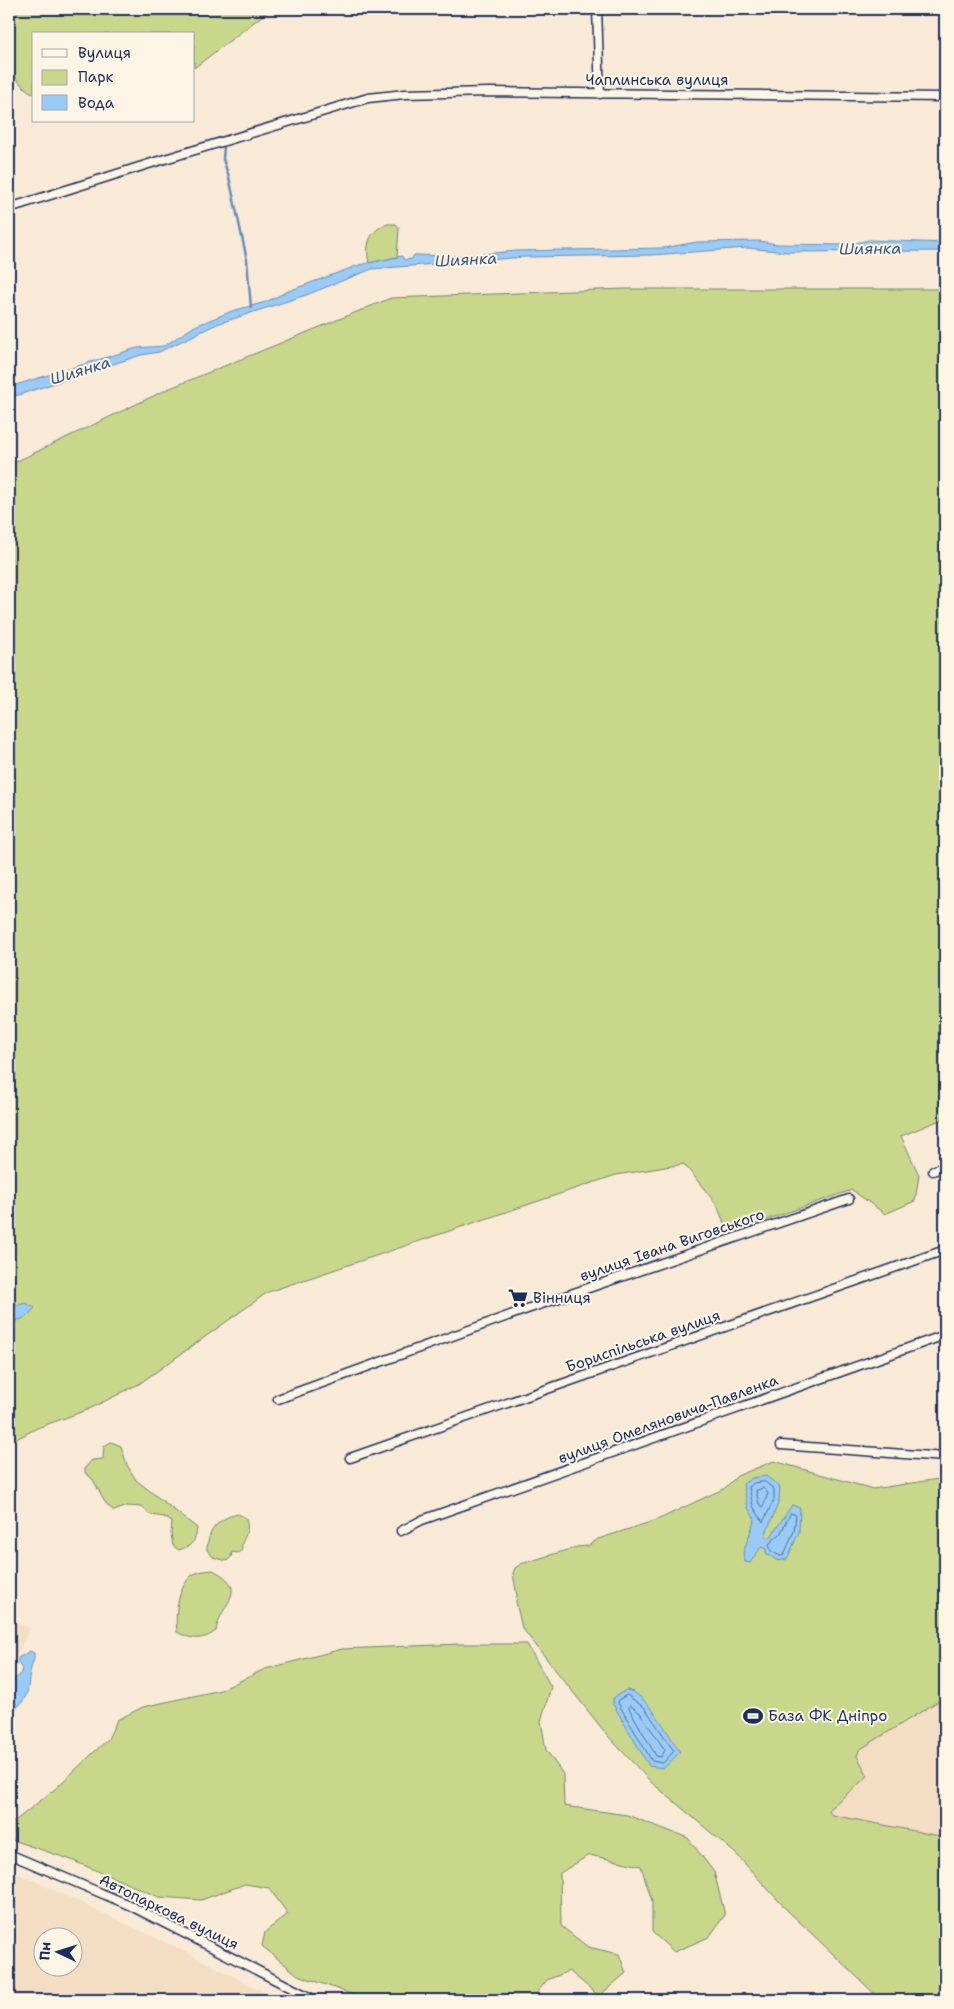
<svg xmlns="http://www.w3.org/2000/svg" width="954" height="2009" font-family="'Shantell Sans',sans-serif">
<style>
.built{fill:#f3ddc3;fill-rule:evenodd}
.green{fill:#c9d78b;stroke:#728374}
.water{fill:#99cbf6;stroke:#678db9}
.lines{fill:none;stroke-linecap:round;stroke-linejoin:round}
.shore{stroke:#4d6d9b;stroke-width:1}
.stream{stroke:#678db9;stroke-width:2.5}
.minor-casing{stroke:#1b2f5e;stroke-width:11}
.minor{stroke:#fcf5e5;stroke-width:8}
.labels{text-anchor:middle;stroke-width:4;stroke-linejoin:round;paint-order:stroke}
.street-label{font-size:15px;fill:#1b2f5e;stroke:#fcf5e5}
.poi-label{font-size:15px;fill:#1b2f5e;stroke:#fcf5e5;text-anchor:start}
.water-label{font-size:16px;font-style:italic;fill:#3a5684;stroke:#fcf5e5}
</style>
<rect width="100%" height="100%" fill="#f8ead6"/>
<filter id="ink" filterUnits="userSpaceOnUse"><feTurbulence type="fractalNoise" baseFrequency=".02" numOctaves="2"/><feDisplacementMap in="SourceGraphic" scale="10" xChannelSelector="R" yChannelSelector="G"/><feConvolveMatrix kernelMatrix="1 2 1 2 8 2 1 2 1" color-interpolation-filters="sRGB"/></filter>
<g filter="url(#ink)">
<path class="built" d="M9,1618L30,1629L9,1669Z
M945,1697V1837L831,1815L828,1810L868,1777L857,1756L859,1750Z
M9,1869L190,1954L280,2000H9ZM42,1936H72V1966H42Z"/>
<path class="green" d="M9,9H271L194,68V34H34V94C1,77 9,40 9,9Z
M388,224H396L399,228L397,257L369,263C365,245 369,230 388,224Z
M624,289H945V1118L901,1136L919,1175L915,1201L885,1214L852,1190L728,1233L717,1205L684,1164L616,1175L268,1292L139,1384L87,1410L37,1428L9,1443V1324L14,1323L26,1304L9,1307V465L168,389L391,298Z
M111,1442L121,1446L127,1465L136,1480L197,1528C196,1541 192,1546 179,1550L173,1546L171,1534L172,1522L164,1517L151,1515L142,1507L127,1506L114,1511C97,1499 100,1481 85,1473V1468L92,1460L103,1459L104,1446Z
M774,1461L873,1489L945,1478V1547L940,1562L945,1568V1697L859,1750L857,1756L868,1776L828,1810L832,1815L945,1837V2000H881L787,1910L735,1853L651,1782L608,1736L522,1628L516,1602L517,1596L513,1573L515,1568L521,1564L577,1547L588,1546L598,1539L657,1520L725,1488L737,1476Z
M238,1514L246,1518C251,1537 240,1537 242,1550L238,1553L232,1552L231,1557L227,1561L213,1557L207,1550C208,1530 218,1518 238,1514Z
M213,1570C252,1590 220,1603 216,1631C202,1641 192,1640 177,1632C175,1614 177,1591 190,1577C196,1571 206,1571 213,1570Z
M460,1644H527L551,1687L541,1721L546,1750L563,1774L564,1806L627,1815L688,1838L714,1872L725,1915L709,1937L674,1952L652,1932V1901L641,1866L589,1855L560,1873L561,1926L588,1947L619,1954L626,1973L599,1996L569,1971L547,1980L531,2000H368L298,1975L262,1946L265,1932L288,1914L269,1888L245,1884L201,1900L159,1897L69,1859L9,1839L10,1825L55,1789L108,1739L117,1720L143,1707L221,1690L265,1669L342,1649Z"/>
<path class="water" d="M869,240L945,243V251L787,252L747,248L652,255L525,257L372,269L306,295L217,324L159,352L141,355L9,398V387L137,348L164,346L195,326L232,311L266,302L286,292L359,265L402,256L404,260L412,259L414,255L458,256L517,251L663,248L697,242L759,241L777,244L847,245Z
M26,1303L35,1308L26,1317L9,1324V1307Z
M766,1476L780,1487L779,1501L765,1536L770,1538L792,1505L800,1508L799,1532L787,1559L778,1561L766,1553V1549L761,1547L750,1563L745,1562L743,1553L755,1519L748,1508L743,1484L752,1478Z
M30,1651L34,1653C35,1661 31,1665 30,1673C27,1690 30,1699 12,1711L9,1710V1683C15,1676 19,1681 22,1669L18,1663V1658Z
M626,1690C647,1692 669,1736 680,1752L664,1768L649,1766L613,1704V1698Z"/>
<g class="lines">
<path class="shore" d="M765,1482L774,1489V1500L763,1522L753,1506L749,1487L754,1483Z
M763,1488L768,1493L763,1507L759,1504L756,1491Z
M791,1513L796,1515L794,1531L784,1555L780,1556L771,1551L769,1544L780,1534Z
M627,1695L645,1708L674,1751L663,1763L652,1761L618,1703L619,1700Z
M630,1705L640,1713L665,1750L661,1757L656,1756L629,1708Z"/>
<path class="stream" d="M224,146L223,159L229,177L247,260L251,308"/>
<defs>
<path id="minor" d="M597,9L600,94
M9,208L155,162L368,98L405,94L489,92L945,97
M933,1171L945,1166
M278,1399L527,1309L849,1199
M781,1445L945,1457
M350,1458L945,1250
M401,1531L422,1520L945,1335
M9,1854L129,1905L315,2000"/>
</defs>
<use href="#minor" class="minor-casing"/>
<use href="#minor" class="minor"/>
</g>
</g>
<defs>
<symbol id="supermarket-bare" viewBox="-9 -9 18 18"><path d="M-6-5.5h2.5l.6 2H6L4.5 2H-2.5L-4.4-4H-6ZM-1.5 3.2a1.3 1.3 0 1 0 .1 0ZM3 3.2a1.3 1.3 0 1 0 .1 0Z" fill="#1b2f5e" stroke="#fcf5e5" stroke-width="2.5" paint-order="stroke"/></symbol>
<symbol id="stadium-bare" viewBox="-9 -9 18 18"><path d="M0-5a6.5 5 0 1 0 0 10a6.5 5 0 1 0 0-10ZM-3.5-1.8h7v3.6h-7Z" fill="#1b2f5e" stroke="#fcf5e5" stroke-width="2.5" paint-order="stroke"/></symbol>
</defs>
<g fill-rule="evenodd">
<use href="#supermarket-bare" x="504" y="1284" width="28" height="28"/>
<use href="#stadium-bare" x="739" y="1702" width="28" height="28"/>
</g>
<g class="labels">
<g class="street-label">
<text x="657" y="85">Чаплинська вулиця</text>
<text transform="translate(672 1245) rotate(-19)" y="5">вулиця Івана Виговського</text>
<text transform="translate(643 1341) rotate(-19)" y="5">Бориспільська вулиця</text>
<text transform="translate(668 1419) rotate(-20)" y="5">вулиця Омеляновича-Павленка</text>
<text transform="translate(169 1912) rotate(26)" y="5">Автопаркова вулиця</text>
</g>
<g class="poi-label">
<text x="533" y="1303">Вінниця</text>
<text x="768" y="1721">База ФК Дніпро</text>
</g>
<g class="water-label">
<text transform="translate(870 248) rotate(-1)" y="6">Шиянка</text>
<text transform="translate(466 259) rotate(-3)" y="6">Шиянка</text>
<text transform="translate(80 370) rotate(-17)" y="6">Шиянка</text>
</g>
</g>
<rect width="954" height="2009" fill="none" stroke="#fcf5e5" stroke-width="30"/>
<rect x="15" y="15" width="924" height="1979" fill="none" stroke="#1b2f5e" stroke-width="2" filter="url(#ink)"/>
<rect x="32" y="32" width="162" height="90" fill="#fcf5e5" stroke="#a2a6af"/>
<rect x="42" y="49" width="25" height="8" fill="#fcf5e5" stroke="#a2a6af"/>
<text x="78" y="58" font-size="15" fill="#1b2f5e">Вулиця</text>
<rect x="42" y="70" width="25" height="15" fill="#c9d78b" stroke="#a2a6af"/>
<text x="78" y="82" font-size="15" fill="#1b2f5e">Парк</text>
<rect x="42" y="95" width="25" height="15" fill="#99cbf6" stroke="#a2a6af"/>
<text x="78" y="108" font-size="15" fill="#1b2f5e">Вода</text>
<g transform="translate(58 1952) rotate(274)"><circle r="24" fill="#fcf5e5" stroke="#a2a6af"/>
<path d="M0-4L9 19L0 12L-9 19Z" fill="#1b2f5e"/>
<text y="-8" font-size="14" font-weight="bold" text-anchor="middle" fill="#1b2f5e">Пн</text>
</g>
</svg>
